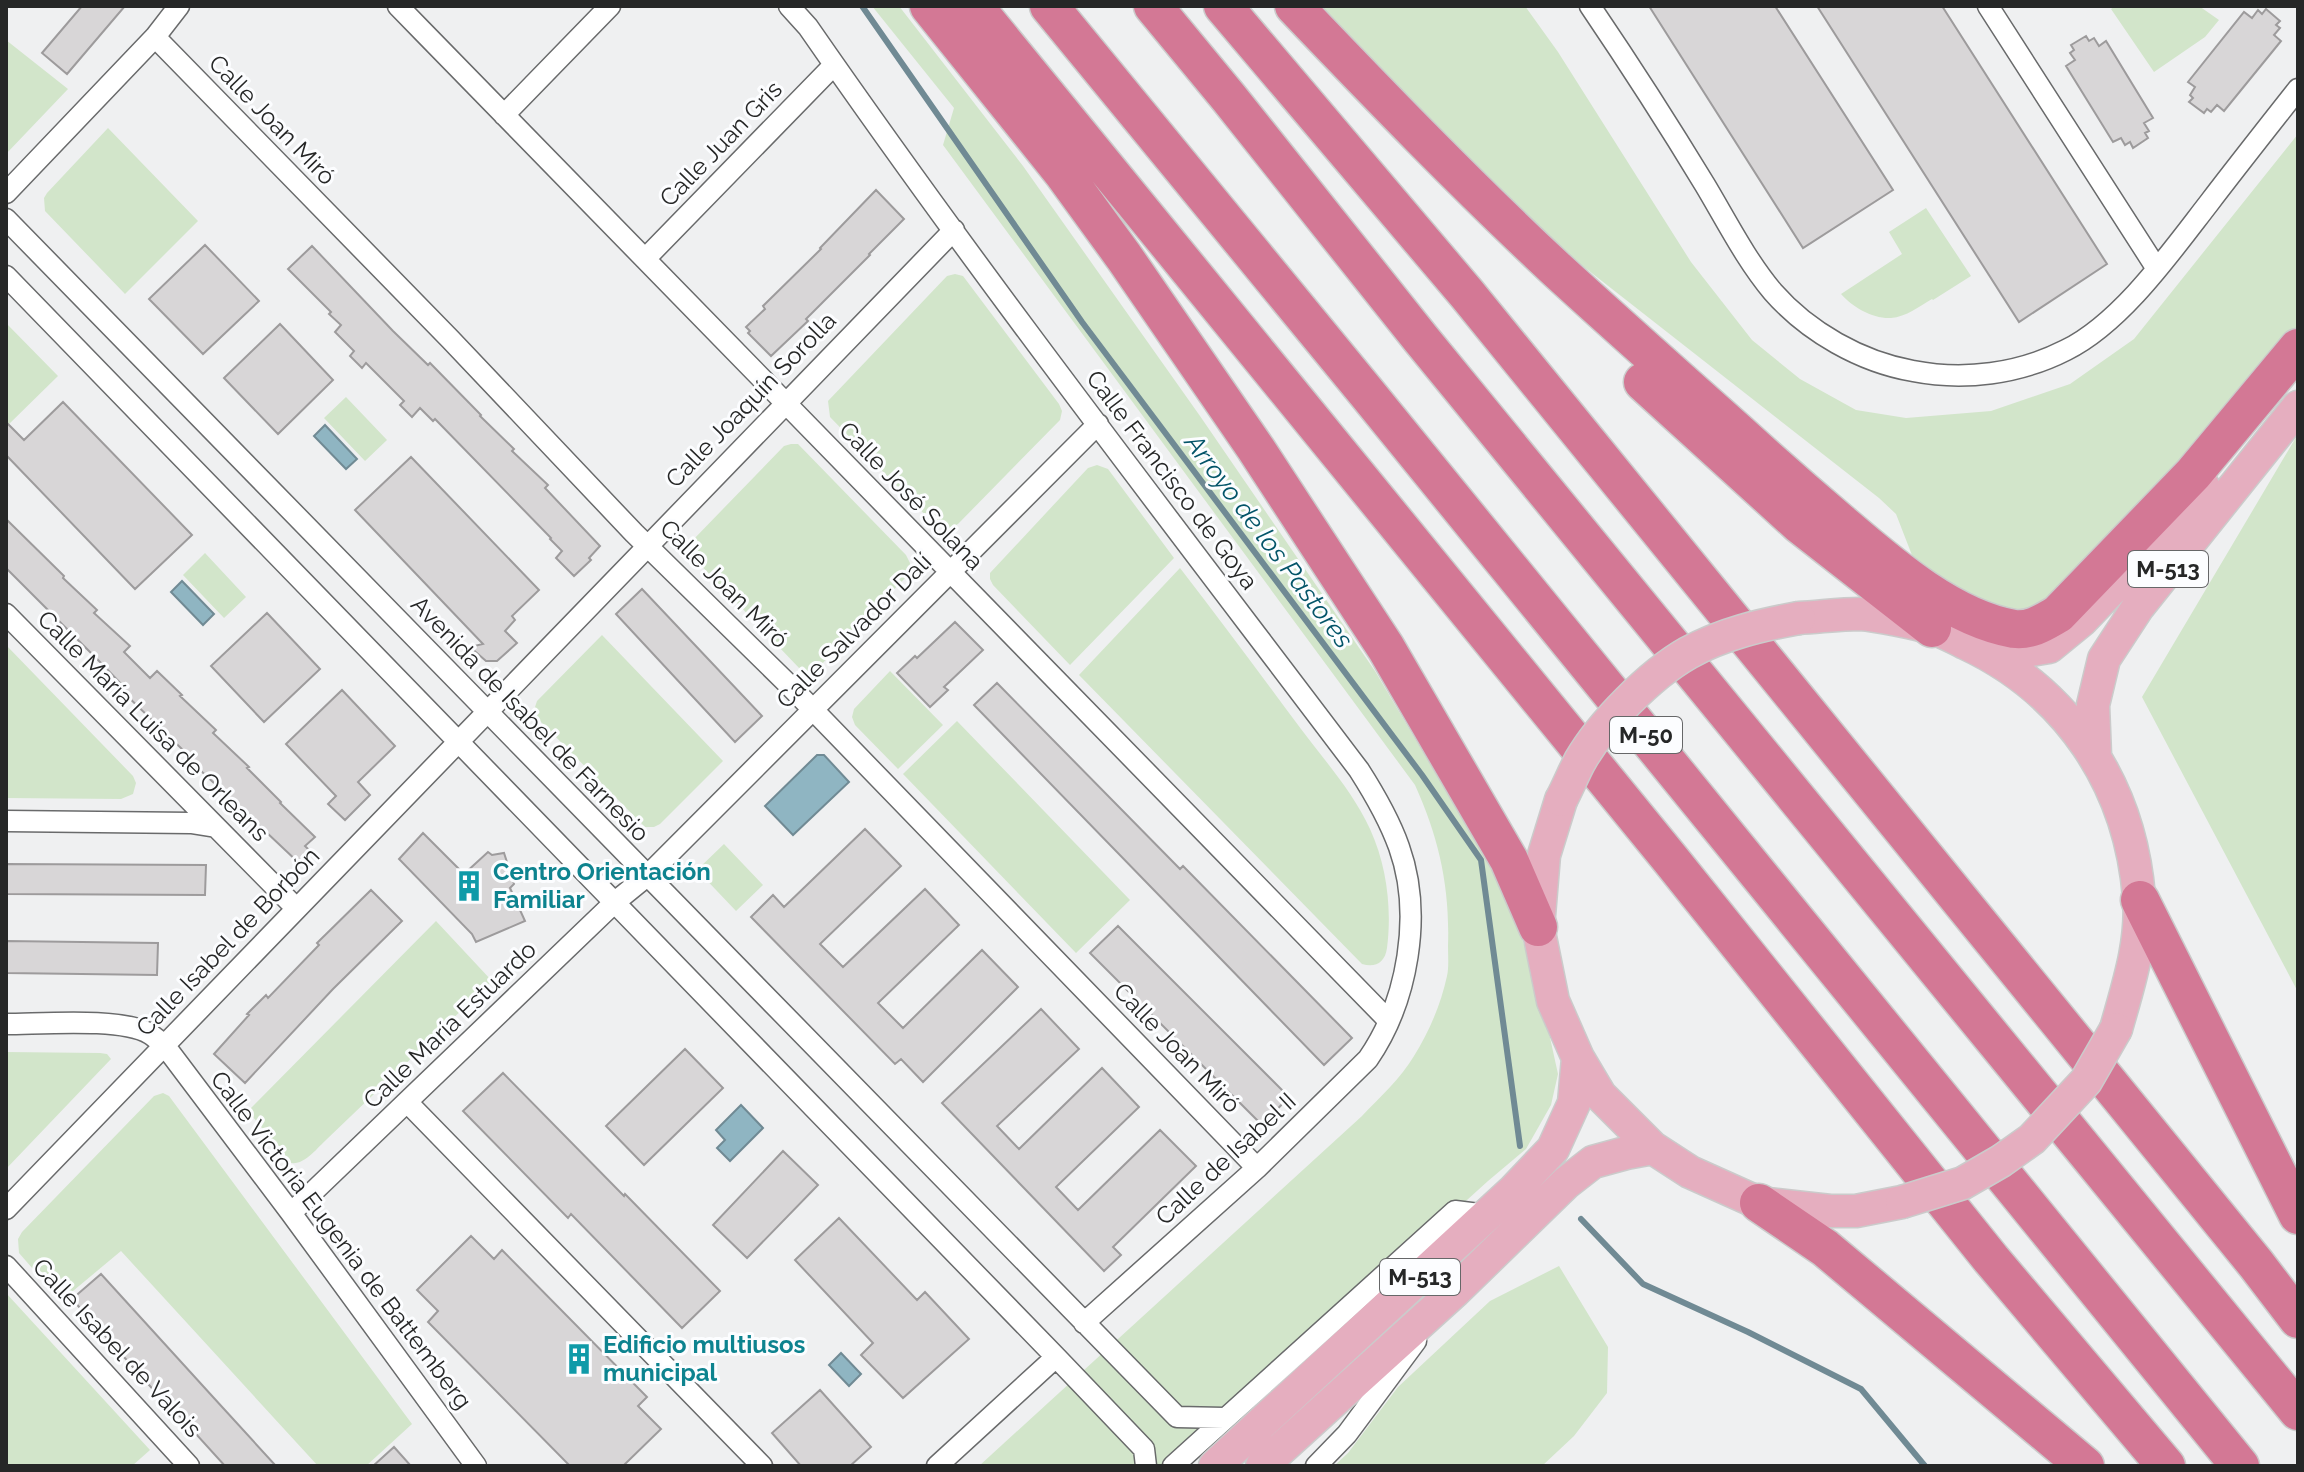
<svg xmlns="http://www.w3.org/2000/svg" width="2304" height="1472" font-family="Raleway,sans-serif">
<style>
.green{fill:#d2e5ca}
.water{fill:#8fb5c2;stroke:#708a94;stroke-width:2}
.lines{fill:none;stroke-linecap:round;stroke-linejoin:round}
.stream{stroke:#708a94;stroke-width:6}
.building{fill:#d8d6d7;stroke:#9d9b9c;stroke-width:2}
.street-casing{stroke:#696a6b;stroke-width:23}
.primary-casing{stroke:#cbcbcb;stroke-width:35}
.highway-casing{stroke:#cbcbcb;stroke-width:41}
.street{stroke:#fff;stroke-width:20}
.primary{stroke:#e5aebf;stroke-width:32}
.highway{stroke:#d37895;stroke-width:38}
.primary-bridge-casing{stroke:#cbcbcb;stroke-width:35;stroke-linecap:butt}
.primary-bridge{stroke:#e5aebf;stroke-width:32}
.labels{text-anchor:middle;stroke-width:6;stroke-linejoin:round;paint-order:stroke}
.shield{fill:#fcfdff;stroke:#666768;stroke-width:2}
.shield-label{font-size:22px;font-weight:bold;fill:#262727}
.street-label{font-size:24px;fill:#262727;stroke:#fcfdff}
.culture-label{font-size:24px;font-weight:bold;fill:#0d838f;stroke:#fcfdff;text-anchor:start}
.water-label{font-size:26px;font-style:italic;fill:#035468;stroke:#fcfdff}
</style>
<rect width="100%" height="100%" fill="#eff0f1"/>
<path class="green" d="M872,6H899L1023,166L1200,416L1375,671L1487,860L1511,906L1540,992L1558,1074L1551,1105L1526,1149L1488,1181L1173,1466H979L1362,1116C1380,1097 1401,1078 1414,1056C1429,1032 1441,1004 1447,976C1449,967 1448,956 1448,946C1450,887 1439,838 1415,785L943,145L954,108Z
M1305,6H1525L1558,52L1691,262L1752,340L1800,379L1856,410L1906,418L1991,411L2070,384L2134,339L2298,134V333L2263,385L2024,623L1922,581L1896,514L1879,498L1478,184Z
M2115,6H2199L2219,20L2205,37L2154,72L2111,9Z
M6,40L68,89L6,154Z
M108,128L198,221L125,294L45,211L44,198L47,193Z
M1926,208L1971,276L1933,300L1932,299C1920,306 1906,317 1891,318C1873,319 1852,307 1841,294L1902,254L1889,232Z
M955,274L963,276L1059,404L1062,411L1060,420L958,524L950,528L936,526L830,417L828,401L947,276Z
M6,323L58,376L6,427Z
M346,397L387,440L365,461L324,418Z
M2298,434V992L2142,697Z
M791,444H798L906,555L910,563L909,574L815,671L808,672L800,669L691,555L690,548L692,541L784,446Z
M1097,465L1108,469L1174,558L1070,665L993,585L990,579V573L1088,468Z
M205,553L246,597L224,618L183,575Z
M1180,568C1221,621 1261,675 1301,729C1325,761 1353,792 1370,829C1387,866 1392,909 1387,948C1385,963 1375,968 1362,964L1079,675Z
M602,635L723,761L660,824L654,827H645L537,718L534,710L537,701Z
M6,645L133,776L136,783L133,794L121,799L6,798Z
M890,671L943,725L898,769L855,725L852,717L854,709Z
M957,721L1130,900L1076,953L903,774Z
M724,844L763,885L736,911L697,870Z
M436,921L492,981L327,1139C317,1148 305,1165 291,1163L248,1111Z
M6,1052L100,1053L107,1054L111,1059L6,1169Z
M163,1093L169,1096L412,1424L366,1466H318L121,1251L61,1301L19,1253L18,1239L22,1232L154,1096Z
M1559,1266L1608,1347L1607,1393L1574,1436L1542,1466H1334L1348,1453L1398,1387L1490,1301Z
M6,1293L150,1450L132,1466H6Z"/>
<path class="water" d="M325,425L357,459L346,469L314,436Z
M182,581L214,614L203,625L171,592Z
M817,755H824L849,782L793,835L765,806Z
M741,1105L763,1128L730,1161L717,1148L725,1140L716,1130Z
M841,1353L861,1374L849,1386L829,1365Z"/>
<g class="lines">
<path class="stream" d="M862,6L1082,322L1422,775L1481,860L1520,1146
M1581,1219L1643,1284L1748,1332L1861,1389L1925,1466"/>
</g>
<path class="building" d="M82,6H125L67,74L42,53Z
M1649,6H1775L1893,190L1803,248Z
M1817,6H1942L2107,264L2019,322Z
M2266,9L2280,21L2276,25L2280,28L2274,35L2281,41L2224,111L2217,105L2211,112L2207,109L2204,113L2189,102L2193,98L2190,95L2195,87L2188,82L2244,12L2252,18L2258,10L2262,14Z
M2086,36L2089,41L2094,38L2099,46L2106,41L2153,118L2144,123L2149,131L2145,133L2148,138L2133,148L2130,142L2125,145L2121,138L2113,142L2066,66L2075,60L2070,53L2074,50L2071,45Z
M876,190L904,219L869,254L870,255L806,319L808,321L771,356L748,333L750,331L746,327L765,309L763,306L821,249L820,248Z
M205,245L259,301L203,354L149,299Z
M312,246L393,331L428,365L430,363L481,415L480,416L514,449L512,451L548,485L545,488L600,546L589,558L591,560L574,576L556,558L562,551L550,539L551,538L435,419L433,421L420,408L412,417L400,405L404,401L366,363L362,368L350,356L354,351L335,332L341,325L329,314L331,312L288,269Z
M280,324L333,380L278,434L224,378Z
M63,402L192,535L135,589L6,455V422L24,440Z
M411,457L539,590L512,616L515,620L505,631L517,643L497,661H486L470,647L483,644L355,510Z
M6,519L64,576L63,578L97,610L94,613L130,646L124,652L150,678L157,671L182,695L180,696L216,730L213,733L249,767L247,768L281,802L280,803L315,837L305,846L311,852L300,864L182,753L184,751L122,691L125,688L103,665L6,568Z
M642,589L762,716L735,742L616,614Z
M267,613L320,669L264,722L211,666Z
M955,622L983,650L944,687L948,690L930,707L897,673L915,656L917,658Z
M997,683L1180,869L1183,866L1352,1038L1324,1065L974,705Z
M342,690L395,746L358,782L370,795L345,820L328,804L336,796L286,744Z
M865,829L901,866L820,944L843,967L925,889L959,925L878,1003L903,1028L982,950L1018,987L923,1082L901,1059L895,1064L751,917L773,895L784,907Z
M423,833L464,874L488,852L492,855L504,853L514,884L510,888L525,921L476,942L472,934L399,859Z
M6,864L206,865L205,895L6,894Z
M371,890L402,921L333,989L245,1083L214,1054L249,1015L247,1014L266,995L268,998L319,945L317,943Z
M1118,926L1289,1097L1262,1125L1090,953Z
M6,941L158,943L157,975L6,973Z
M1041,1009L1079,1049L997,1126L1019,1149L1102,1068L1139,1107L1056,1187L1078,1210L1160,1130L1196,1166L1113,1247L1121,1255L1104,1271L942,1103Z
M685,1049L723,1088L644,1165L606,1126Z
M503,1073L624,1196L625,1194L720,1291L682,1328L571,1214L568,1218L463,1111Z
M783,1151L818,1185L747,1258L713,1225Z
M839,1218L917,1300L925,1292L969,1339L903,1398L861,1355L873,1343L795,1260Z
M471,1236L494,1259L502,1250L647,1397L638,1406L661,1429L623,1466H570L428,1322L438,1311L417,1290Z
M101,1274L213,1397L276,1466H225L177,1413L175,1414L72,1299Z
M820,1390L871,1447L850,1466H801L772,1433Z
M394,1447L411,1466H373Z"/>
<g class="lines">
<defs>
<path id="street" d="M398,6C728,345 1057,685 1389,1021
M789,6L808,27C984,281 1173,524 1359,770C1375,795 1389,819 1399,847C1423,914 1408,1001 1368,1059L1257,1168L1084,1323
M1590,6C1630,65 1668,124 1705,185C1726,220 1746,260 1773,292C1808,332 1861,362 1913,371C1964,381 2019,374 2066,350C2121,323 2171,252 2209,203C2238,165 2268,127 2298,89
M1988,6L2157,269
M155,37L450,339L634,533L789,685L1257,1168
M504,115L610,6
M6,193L155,37L179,6
M6,219L1177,1417L1224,1418
M645,259L834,65
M6,276L1056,1357L1144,1449L1146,1466
M6,614L296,908
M6,821L191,823L216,827
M6,1024C41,1024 122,1017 150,1034C155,1037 160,1042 165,1046L291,1213L476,1466
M407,1102L762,1466
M6,1209L954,230
M291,1213L615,902L647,876L1098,424
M6,1266L189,1466
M937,1466L1056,1357
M1173,1466L1455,1211L1487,1215
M1316,1466L1347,1434L1416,1341"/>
<path id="primary" d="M1799,618C1819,617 1840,614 1860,614C1876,615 1916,623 1932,628C1943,631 1955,638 1965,643C2068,691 2130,784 2139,897C2143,942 2128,986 2116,1029
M1992,656L2049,647L2082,620L2155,544L2203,486
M2095,756L2093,705L2104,659L2138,607L2298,407
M1561,800L1544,855L1538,927L1553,1001L1578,1058L1600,1095L1653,1148L1690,1172L1759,1203L1830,1211H1856L1902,1202
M1215,1466L1514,1190L1553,1149L1574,1103L1578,1058
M1262,1466L1455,1291L1566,1183L1593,1162L1626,1153L1653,1148"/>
<path id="highway" d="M929,6L1063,173L1124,257L1256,449L1386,648L1509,860L1538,927
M974,6L1671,860L1991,1259L2166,1466
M1049,6L1366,392L2240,1466
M1153,6L1229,98L1421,339L2298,1411
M1223,6L1467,294L2256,1264L2298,1319
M1294,6C1379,95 1465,184 1555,268C1616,324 1678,379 1740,434C1773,464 1806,493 1840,522C1888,563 1950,618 2014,629C2031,631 2044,622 2058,614L2193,474L2298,348
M1643,382L1799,524L1932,628
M2140,900L2298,1215
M1759,1203L1825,1248L2085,1466"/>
</defs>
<use href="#street" class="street-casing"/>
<use href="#primary" class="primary-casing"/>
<use href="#highway" class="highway-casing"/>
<use href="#street" class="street"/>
<use href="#primary" class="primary"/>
<use href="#highway" class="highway"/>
<defs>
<path id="primary-bridge" d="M1561,800C1568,787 1573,774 1580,761C1601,724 1651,674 1688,653C1722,634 1761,625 1799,618
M1902,1202L1963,1183L2001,1161L2032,1139L2086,1081L2116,1029"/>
</defs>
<use href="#primary-bridge" class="primary-bridge-casing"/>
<use href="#primary-bridge" class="primary-bridge"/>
</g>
<defs>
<symbol id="building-bare" viewBox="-9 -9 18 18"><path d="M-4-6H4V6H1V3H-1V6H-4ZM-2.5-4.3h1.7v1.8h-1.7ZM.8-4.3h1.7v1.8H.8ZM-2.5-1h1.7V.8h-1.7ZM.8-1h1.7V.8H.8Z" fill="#0f9aa8" stroke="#fcfdff" stroke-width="2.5" paint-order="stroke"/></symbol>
</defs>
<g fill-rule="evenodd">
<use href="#building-bare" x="447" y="864" width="44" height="44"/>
<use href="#building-bare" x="557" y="1337" width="44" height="44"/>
</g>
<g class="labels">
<g class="shield">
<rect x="2128" y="551" width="80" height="36" rx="6"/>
<rect x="1610" y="717" width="72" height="36" rx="6"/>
<rect x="1380" y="1259" width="80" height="36" rx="6"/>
</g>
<g class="shield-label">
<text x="2168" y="577">M-513</text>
<text x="1646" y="743">M-50</text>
<text x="1420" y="1285">M-513</text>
</g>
<g class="street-label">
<text transform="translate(272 120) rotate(46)" y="8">Calle Joan Miró</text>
<text transform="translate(721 144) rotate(-46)" y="8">Calle Juan Gris</text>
<text transform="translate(751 400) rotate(-46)" y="8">Calle Joaquín Sorolla</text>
<text transform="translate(1172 480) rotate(53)" y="8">Calle Francisco de Goya</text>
<text transform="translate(911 496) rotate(46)" y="8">Calle José Solana</text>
<text transform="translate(724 584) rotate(45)" y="8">Calle Joan Miró</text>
<text transform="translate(854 631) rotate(-45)" y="8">Calle Salvador Dalí</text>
<text transform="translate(530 719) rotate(46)" y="8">Avenida de Isabel de Farnesio</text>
<text transform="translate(153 726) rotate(45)" y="8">Calle María Luisa de Orleans</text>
<text transform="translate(228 942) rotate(-46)" y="8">Calle Isabel de Borbón</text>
<text transform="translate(450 1025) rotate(-44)" y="8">Calle María Estuardo</text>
<text transform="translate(1177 1048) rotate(46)" y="8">Calle Joan Miró</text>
<text transform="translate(1226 1159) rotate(-43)" y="8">Calle de Isabel II</text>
<text transform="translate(341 1240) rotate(53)" y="8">Calle Victoria Eugenia de Battemberg</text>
<text transform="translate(117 1348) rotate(47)" y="8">Calle Isabel de Valois</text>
</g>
<g class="culture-label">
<text x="493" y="880">Centro Orientación<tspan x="493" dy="28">Familiar</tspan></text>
<text x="603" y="1353">Edificio multiusos<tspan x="603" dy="28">municipal</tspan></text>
</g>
<g class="water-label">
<text transform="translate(1269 541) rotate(53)" y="9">Arroyo de los Pastores</text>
</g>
</g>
<rect width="2304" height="1472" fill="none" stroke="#262727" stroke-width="16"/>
</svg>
